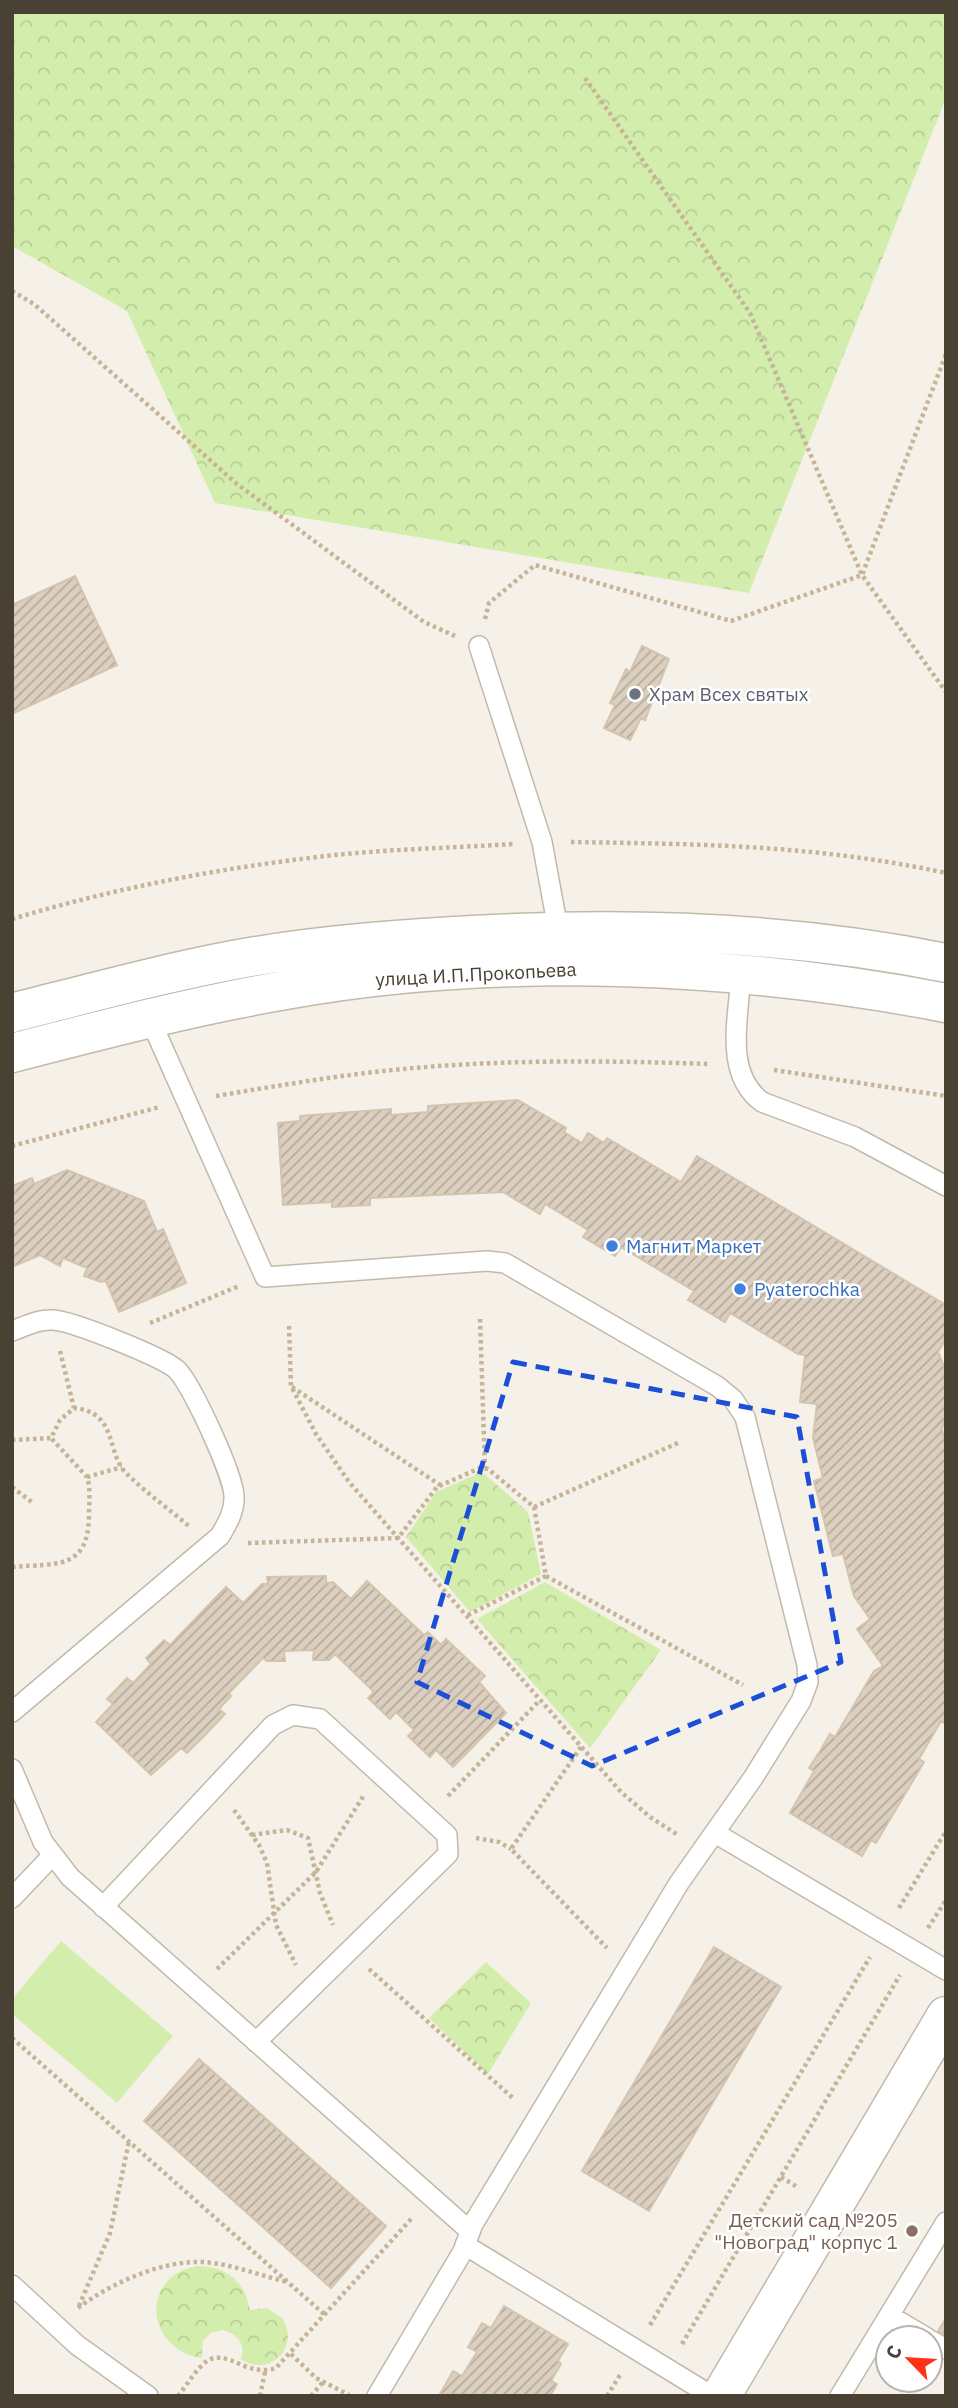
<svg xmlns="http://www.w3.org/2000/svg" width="958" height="2408" font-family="'IBM Plex Sans',sans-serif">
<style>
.forest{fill:url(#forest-crowns)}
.pitch{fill:#d3eeac}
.building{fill:url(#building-hatch);stroke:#d4c4ae;stroke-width:2}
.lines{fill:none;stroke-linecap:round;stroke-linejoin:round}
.service-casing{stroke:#c2b9a9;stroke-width:22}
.minor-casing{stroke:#c2b9a9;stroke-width:41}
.tertiary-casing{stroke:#c2b9a9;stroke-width:41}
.path{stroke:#c6b499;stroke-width:4.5;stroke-dasharray:3.5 3.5;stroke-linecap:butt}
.service{stroke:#fff;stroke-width:19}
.minor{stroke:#fff;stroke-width:38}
.tertiary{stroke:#fff;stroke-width:38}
.marked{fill:none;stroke:#1d4ed8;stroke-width:5;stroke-dasharray:14 9;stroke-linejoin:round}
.worship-dot{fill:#6b7280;stroke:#fff;stroke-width:2.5}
.shop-dot{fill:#3f7fe0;stroke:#fff;stroke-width:2.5}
.education-dot{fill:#8d6e63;stroke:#fff;stroke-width:2.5}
.labels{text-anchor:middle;stroke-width:5;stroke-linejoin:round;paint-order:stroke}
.worship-label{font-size:19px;fill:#5b616d;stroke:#fff;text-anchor:start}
.street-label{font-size:19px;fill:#4a4135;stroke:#fff}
.shop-label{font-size:19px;fill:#366cbe;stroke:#fff;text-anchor:start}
.education-label{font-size:19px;fill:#785e54;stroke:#fff;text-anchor:end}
</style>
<defs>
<pattern id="forest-crowns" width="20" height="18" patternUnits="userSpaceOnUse" patternTransform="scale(1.75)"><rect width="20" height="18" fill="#d3eeac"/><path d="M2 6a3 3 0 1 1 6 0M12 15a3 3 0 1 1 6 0" fill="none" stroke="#b7cd95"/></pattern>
<pattern id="building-hatch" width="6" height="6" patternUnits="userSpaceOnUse" patternTransform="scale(1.75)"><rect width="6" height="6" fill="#dccfbf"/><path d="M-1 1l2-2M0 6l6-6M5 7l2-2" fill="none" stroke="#b4aa9c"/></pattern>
</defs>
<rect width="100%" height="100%" fill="#f6f1e8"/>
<path class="forest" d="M12,12H946V98L749,593L215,503L127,311L12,246Z
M482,1472L528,1512L541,1574L470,1612L406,1537L436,1492Z
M545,1582L661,1650L590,1748L477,1619Z
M486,1962L531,2003L488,2074L429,2018Z
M198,2266C227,2267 245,2281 250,2310L267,2308L283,2319C300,2349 269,2378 241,2359C246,2344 237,2333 222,2330L211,2333L203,2341L202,2358C145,2350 139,2275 198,2266Z"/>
<path class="pitch" d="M61,1941L173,2036L117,2103L12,2014V1999Z"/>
<path class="building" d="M75,576L117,665L12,714V605Z
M642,646L669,659L645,720L641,718L630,740L604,728L615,705L610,703L626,669L630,672Z
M518,1100L566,1128L564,1132L582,1143L588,1133L604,1143L607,1138L681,1182L697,1156L946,1305V1339L938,1352L946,1371V1414L942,1429L946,1446V1724L941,1721L919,1759L924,1762L876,1843L871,1840L862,1856L790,1813L814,1771L809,1768L820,1751L830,1734L835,1737L874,1671L883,1666L857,1629L870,1619L854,1596L843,1554L833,1556L814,1481L823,1478L813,1438L817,1404L800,1402L805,1355L798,1354L730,1313L725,1322L688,1300L694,1291L621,1247L615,1256L583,1237L588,1230L545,1204L540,1214L503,1192L370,1198V1205L332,1207V1202L283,1205L278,1123L300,1121V1116L391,1109V1115L428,1112V1106Z
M67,1170L144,1201L157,1232L163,1229L186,1283L119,1312L106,1281L101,1282L84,1276L87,1268L63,1258L60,1266L40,1255L12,1267V1186L32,1178L34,1184Z
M326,1576V1583L333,1582L351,1599L367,1581L424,1635L428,1632L441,1645L446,1639L485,1676L479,1682L506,1713L453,1767L436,1750L430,1757L408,1736L414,1730L396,1712L390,1719L368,1698L374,1692L335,1654L329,1660H313L314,1650L284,1651L285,1661H267L263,1658L229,1693L231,1696L219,1709L225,1714L206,1734L187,1753L181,1748L151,1775L96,1722L113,1704L107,1699L127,1678L133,1683L151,1664L146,1658L164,1640L170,1645L226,1587L243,1603L262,1584H268L267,1577Z
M714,1947L781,1987L649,2211L582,2171Z
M199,2059L386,2226L331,2288L144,2121Z
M504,2306L568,2344L558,2361L561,2364L551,2381L557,2384L550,2396L440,2394L453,2371L462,2376L477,2352L468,2347L482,2323L491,2328Z
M946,2318V2335L938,2331Z"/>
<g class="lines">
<defs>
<path id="service" d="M479,646L542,842L558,929
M741,974C739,1016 723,1073 762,1102L855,1137L946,1186
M149,1017L265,1277L487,1261L505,1263L717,1386L733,1399L745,1417L807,1665L808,1682L801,1701L753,1778L679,1883L473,2224L463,2251L377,2396
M12,1331C26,1326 38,1319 53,1320C72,1321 163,1357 177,1370C192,1385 233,1474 234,1496C235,1511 227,1524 220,1536L12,1712
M12,1769L43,1842L70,1877L470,2231
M715,1833L946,1970
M12,1898L52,1856
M103,1907L273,1725L293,1715L320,1719L447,1835L448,1854L256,2042
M465,2245L712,2396
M12,2285L77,2345L148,2396
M890,2316L927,2338
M930,2340L946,2349
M840,2396L946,2222"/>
<path id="minor" d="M721,2396L946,2016"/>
<path id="tertiary" d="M12,1013C87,994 163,973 239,959C311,946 383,940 455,936C619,926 784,930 946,963
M12,1053C105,1029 197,1005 291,989C500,952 739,963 946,1003"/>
</defs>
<use href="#service" class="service-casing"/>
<use href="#minor" class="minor-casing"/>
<use href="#tertiary" class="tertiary-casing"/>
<path class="path" d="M585,78L750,313L862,575L946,692
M12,291L34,304L237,484L424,622L455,636
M485,619L489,603L535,565L731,621L862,575L946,354
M571,842C701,844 817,845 946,873
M12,919C115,888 220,868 326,856C388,849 451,848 513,844
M774,1070L946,1096
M216,1096C264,1088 311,1080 358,1074C475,1059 592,1060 709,1064
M12,1146L160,1107
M480,1319L485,1468
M150,1323L239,1286
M289,1326L291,1386L316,1434L349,1482L621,1792L650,1817L678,1835
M60,1351L74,1408
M292,1387L440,1485
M12,1440L51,1438L60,1420L74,1408C118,1412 106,1453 126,1473C145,1492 169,1509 190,1527
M87,1477L122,1467
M12,1487L33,1503
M534,1507L680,1442
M248,1543L398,1538L437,1487L480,1468L488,1469L534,1507L546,1576L466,1616
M12,1567C56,1563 88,1571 89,1516C89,1503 91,1490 87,1477L51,1438
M546,1576L743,1685
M581,1747L511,1849L607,1948
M448,1796L540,1700
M234,1810L259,1845L267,1863L276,1925L296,1965
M252,1835L287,1830L308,1838L320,1893L333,1925
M476,1838L499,1842L511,1849
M899,1908L946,1831
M928,1928L946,1900
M217,1969L316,1872L364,1795
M369,1969L514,2099
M12,2038L325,2315
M781,2177L799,2188
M79,2306L110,2233L129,2141
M78,2308C111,2283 162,2260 204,2262C232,2264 261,2276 288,2282
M650,2325L870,1957
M682,2344L900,1975
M291,2354L316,2378L349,2395
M178,2396C187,2385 196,2369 207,2361C228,2348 246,2378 276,2368L412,2218
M260,2396L265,2372
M311,2396L323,2382
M607,2396L620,2375"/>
<use href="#service" class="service"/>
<use href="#minor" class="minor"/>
<use href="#tertiary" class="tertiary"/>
</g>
<path class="marked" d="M513,1362L797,1417L841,1662L592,1766L417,1682Z"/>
<circle class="worship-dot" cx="635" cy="694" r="7"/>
<g class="shop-dot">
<circle cx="612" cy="1246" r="7"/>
<circle cx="740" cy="1289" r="7"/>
</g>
<circle class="education-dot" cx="912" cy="2231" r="7"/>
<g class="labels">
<g class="worship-label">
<text x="649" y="701">Храм Всех святых</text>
</g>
<g class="street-label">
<text transform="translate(476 974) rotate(-3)" y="7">улица И.П.Прокопьева</text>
</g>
<g class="shop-label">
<text x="626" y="1253">Магнит Маркет</text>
<text x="754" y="1296">Pyaterochka</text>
</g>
<g class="education-label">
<text x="898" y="2227">Детский сад №205<tspan x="898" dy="22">"Новоград" корпус 1</tspan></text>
</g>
</g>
<rect width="958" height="2408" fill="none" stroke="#4a4135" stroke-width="28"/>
<g transform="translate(909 2359) rotate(295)"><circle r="33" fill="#ffffff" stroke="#b7b3ae" stroke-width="2"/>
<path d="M0-5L12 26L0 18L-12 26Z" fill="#ff3116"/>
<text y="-10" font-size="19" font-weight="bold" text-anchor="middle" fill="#4a4135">С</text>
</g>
</svg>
